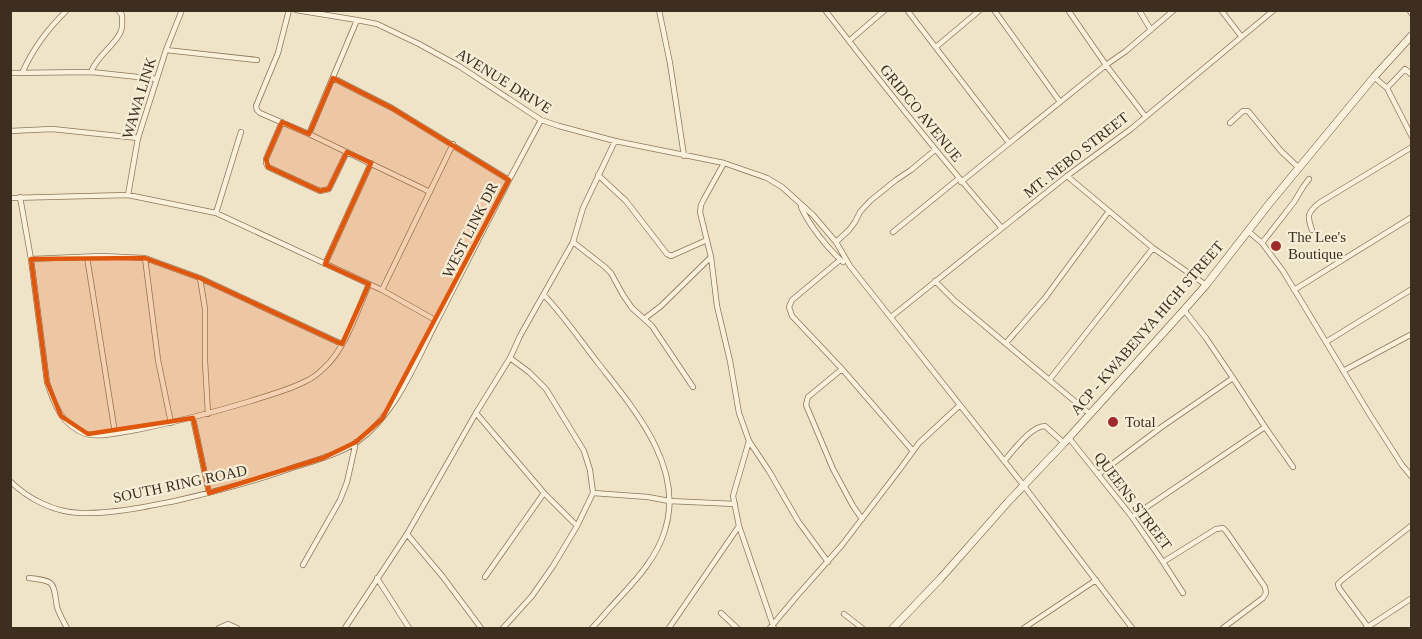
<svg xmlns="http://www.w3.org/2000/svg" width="1422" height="639" font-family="'Times New Roman',serif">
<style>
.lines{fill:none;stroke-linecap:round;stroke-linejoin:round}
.minor-casing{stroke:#8d765c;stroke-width:6}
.secondary-casing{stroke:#6f573f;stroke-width:8}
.minor{stroke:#faf1dc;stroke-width:4.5}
.secondary{stroke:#faf1dc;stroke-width:7}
.marked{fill:#df570d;fill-opacity:0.2;stroke:#df570d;stroke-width:4.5;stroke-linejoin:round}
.poi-dot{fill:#9e2a2b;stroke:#f7eed8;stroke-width:2}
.labels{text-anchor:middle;stroke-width:4.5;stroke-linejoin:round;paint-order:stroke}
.street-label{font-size:15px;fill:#3d2e20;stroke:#f7eed8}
.poi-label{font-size:15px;fill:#3d2e20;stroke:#f7eed8;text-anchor:start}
</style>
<rect width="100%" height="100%" fill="#f0e4c8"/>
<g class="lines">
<defs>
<path id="minor" d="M289,10L278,53L256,106L257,110L260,113L309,134L430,192
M296,10L357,20L377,24L419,44L459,66L541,120L559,126L615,141L724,163L767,178L782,187L813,215L836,242L850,266L1024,486L1132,628
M659,10L670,63L684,156
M825,10C882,84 940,157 1001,227
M907,10L1009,143
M994,10L1060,102
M1068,10L1106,65L1145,116
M1139,10L1151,30
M1221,10L1241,36
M1409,10L1412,14
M849,41L885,10
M936,47L980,10
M166,50L257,60
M91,72C98,54 116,45 121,31C123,26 122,20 122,15L118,10
M10,73L91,72L157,79
M22,73C34,47 47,30 67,10
M1374,77L1387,88L1412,137
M1387,88L1405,69L1412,75
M282,122L266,159V163L268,167L320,191L329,189L347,152
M1230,123L1243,111H1248L1281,151L1299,168
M10,131L52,129L138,138
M309,134L357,20
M724,163L704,199L701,205L700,212L711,257L717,306L730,361L739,413L749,441L769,471L798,521L828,562
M598,175L626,201L667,254L671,256L707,240
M1067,176L1153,248L1206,285
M509,180L541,120
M961,182L1106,65L1126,51L1174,10
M128,195L138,138L166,50L182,10
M20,197L31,259L47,382C54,404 62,426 86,434C99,438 122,432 136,430C175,422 212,413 251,401C269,395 289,390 306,381C313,378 319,373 324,368C345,350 358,309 369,284
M10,198L128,195L216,213L382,290L437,321L509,180L392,108L333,78
M801,207C809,225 828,249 843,262
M216,213L241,132
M1312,230C1307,216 1307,213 1319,203L1412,147
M1248,231L1262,243L1283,271L1370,415L1402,465L1412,477
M893,232L958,179
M573,242L605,267L611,273L623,295L632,308L652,326L693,387
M836,242L849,230L855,222L860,212L870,201L896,180L911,170L935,150
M1262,243L1294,202L1303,187L1309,179
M87,257L115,433
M145,258L158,360L171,423
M31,259L101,256L145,258L200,278L342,344
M840,260L792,300L789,307L792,316L842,369L913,451
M325,264L371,163
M200,278L205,309V361L208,414
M935,281L955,301L1090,414
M382,290L453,144
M1294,290L1412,217
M544,295C564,316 580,340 598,363C634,409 685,467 665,530C656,561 631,585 610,608C604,615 598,622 592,628
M1184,310L1206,338L1233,378
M891,317L1067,176L1131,129L1274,10
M644,319L661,306L711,257
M1326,342L1412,289
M1006,343L1045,298L1109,211
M842,369L808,397L806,405L833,469L853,506L862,519
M1343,371L1412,334
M1050,379L1153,248
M476,413L544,493L577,526
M193,418L209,493
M1265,427L1293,467
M1069,438L1132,517L1163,562L1216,529L1223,528L1226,531L1265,587L1266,593L1263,598L1223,628
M749,441L733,496L739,526L774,628
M1004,461C1014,450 1031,426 1045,426L1064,443
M1099,474L1163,426L1233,378L1265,427L1132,517
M10,481C28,499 54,512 80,513C112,514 144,507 175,501C214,492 252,482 289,469C310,462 340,454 357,442C397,413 415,363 437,321
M593,493L648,497L669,501L735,504
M407,534L443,577L481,628
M1163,562L1183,593
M303,565L340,500L347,482L356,442
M485,577L544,493
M29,578C56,581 53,582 57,607C59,614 64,622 67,628
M377,578L409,628
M721,613L737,628
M844,614L862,628
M1368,627L1339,588L1338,584L1342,580L1412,525
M219,628L228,624L237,628
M345,628L407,534L476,413L510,358L520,336L573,242L583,208L615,141
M503,628L532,596L553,566L577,526L593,493L590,470L584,451L546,389L529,372L510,358
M669,628L739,526
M770,628L796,597L842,545L900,469L919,443L960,405
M1024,628L1096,580
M1366,628L1412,598"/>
<path id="secondary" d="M893,628L940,579L1008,502L1064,443L1184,310L1206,285L1269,204L1374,77L1412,35"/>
</defs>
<use href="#minor" class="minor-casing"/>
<use href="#secondary" class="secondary-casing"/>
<use href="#minor" class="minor"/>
<use href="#secondary" class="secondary"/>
</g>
<path class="marked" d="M333,78L392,108L509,180L382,419L356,442L323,458L209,493L193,418L88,434L61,416L47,382L31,259L145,258L200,278L342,344L369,284L325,264L371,163L347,152L329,189L320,191L268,167L266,159L282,122L309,134Z"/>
<g class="poi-dot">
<circle cx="1276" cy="246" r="6"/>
<circle cx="1113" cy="422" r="6"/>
</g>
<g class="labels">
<g class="street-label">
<text transform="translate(504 81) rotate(32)" y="5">AVENUE DRIVE</text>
<text transform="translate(139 98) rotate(-73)" y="5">WAWA LINK</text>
<text transform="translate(921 113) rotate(51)" y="5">GRIDCO AVENUE</text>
<text transform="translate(1076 155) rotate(-38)" y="5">MT. NEBO STREET</text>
<text transform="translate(470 230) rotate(-63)" y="5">WEST LINK DR</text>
<text transform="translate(1147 328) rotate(-49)" y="5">ACP - KWABENYA HIGH STREET</text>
<text transform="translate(180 484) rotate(-12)" y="5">SOUTH RING ROAD</text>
<text transform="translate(1133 501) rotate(53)" y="5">QUEENS STREET</text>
</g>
<g class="poi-label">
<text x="1288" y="242">The Lee's<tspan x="1288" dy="17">Boutique</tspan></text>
<text x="1125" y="427">Total</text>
</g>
</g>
<rect width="1422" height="639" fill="none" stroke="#3d2e20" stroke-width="24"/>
</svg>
